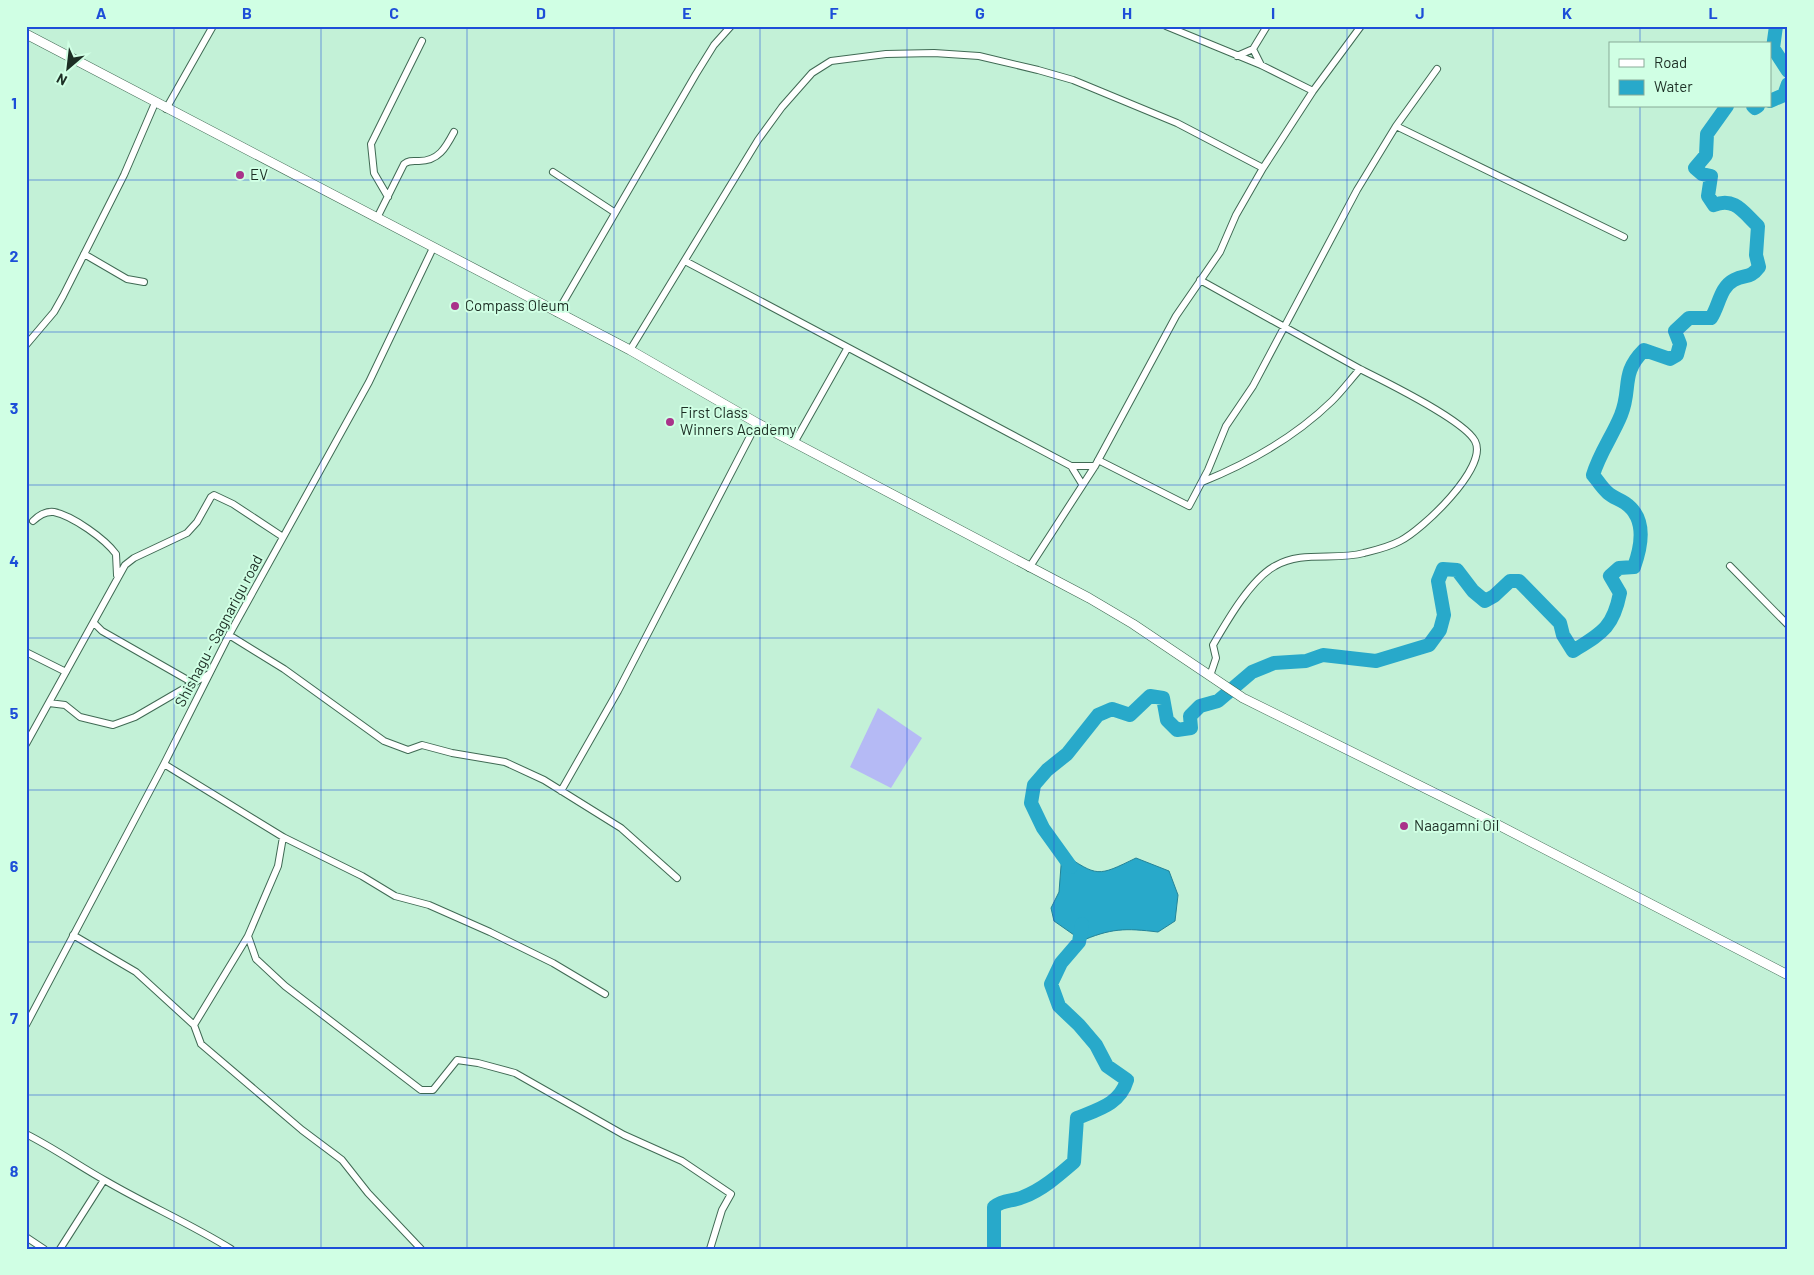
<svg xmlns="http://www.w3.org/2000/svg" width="1814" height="1275" font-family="Barlow,sans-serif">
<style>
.green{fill:#b5baf5}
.water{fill:#28a9ca;stroke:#248498}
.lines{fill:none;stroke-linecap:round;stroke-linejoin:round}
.river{stroke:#28a9ca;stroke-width:14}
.minor-casing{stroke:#406a54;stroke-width:8}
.secondary-casing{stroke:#406a54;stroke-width:10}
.minor{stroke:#fff;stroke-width:6}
.secondary{stroke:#fff;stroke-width:9}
.grid{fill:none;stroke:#1d4ed8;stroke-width:1;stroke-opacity:0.55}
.poi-dot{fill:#a9338a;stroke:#d0ffe4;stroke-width:2}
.labels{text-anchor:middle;stroke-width:4;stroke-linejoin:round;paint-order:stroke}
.poi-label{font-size:15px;fill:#1c2e24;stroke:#d0ffe4;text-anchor:start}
.street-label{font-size:15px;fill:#1c2e24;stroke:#d0ffe4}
.neatline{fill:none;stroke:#1d4ed8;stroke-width:2}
.grid-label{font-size:16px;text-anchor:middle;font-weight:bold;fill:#1d4ed8}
</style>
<rect width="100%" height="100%" fill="#c3f1d7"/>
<path class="green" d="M878,708L922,738L891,788L850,767Z"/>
<path class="water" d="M1062,853C1098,877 1097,877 1136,858L1169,871L1178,895L1175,921L1158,932C1125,928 1111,928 1079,942L1074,935L1054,921L1051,908L1059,892Z"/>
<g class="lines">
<path class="river" d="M1776,26L1773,48L1788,71
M1770,101L1784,95L1788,84
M1753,106L1755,108L1758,106
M1071,867L1043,828L1031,803L1034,785L1047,770L1067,754L1098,715L1112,709L1130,715L1150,696L1163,698L1167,720L1177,730L1191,728L1190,716L1200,706L1218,701L1252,672L1274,663L1306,661L1323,655L1376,661L1429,645L1440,630L1444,615L1438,581L1443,569L1457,570L1473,591L1485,601L1494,596L1510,581H1519L1560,623L1563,635L1573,651C1602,633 1613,628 1620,593L1610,576L1619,568L1634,567C1642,545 1647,518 1625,503C1619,499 1612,497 1608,493C1602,488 1598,481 1593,475C1599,454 1613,435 1621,415C1632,388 1620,374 1644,350L1670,359L1677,355L1680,344L1675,331L1689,318H1711C1719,306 1720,287 1734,280C1746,274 1750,279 1759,267L1756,255L1758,226C1743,212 1735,197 1714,205L1708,196L1711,176L1702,174L1695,168L1706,155L1707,134L1727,106
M994,1249V1207C1004,1199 1012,1202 1023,1197C1042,1190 1059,1175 1074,1162L1077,1118C1099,1109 1120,1104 1127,1080L1107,1066L1096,1045L1079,1025L1059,1006L1051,984L1061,963L1079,942L1082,924"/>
<defs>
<path id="minor" d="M1166,26L1261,65L1313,91
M1253,49L1261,65
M1237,56L1253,49L1267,26
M166,109L213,26
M1396,126L1437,69
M553,172L614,212
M388,197L374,173L371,144L422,41
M377,218L404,164C409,160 413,161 419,161C439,161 446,147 454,132
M84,254L127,279L144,282
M685,261L1071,466H1095
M1200,280L1360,369
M557,313L696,74L714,45L731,26
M26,345L54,312L63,296L124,175L155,103
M630,350L758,140L782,107L812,73L831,61L886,54L934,53L979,56L1038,70L1073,80L1177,123L1263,168
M794,443L847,349
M1098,460L1189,506L1208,470L1226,426L1253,386L1357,190L1396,126L1624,237
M1071,466L1082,484
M1202,482C1249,463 1295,437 1332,401C1342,391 1351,379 1360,369C1384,381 1464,420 1475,441C1489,467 1422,530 1400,541C1389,547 1376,550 1364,553C1335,561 1302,550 1275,566C1251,579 1227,621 1213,645L1216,658L1210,676
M33,521C39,515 45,511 54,512C73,516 105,539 116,554L117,575
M1730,566L1788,625
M1029,568L1095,466L1176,316L1220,252L1236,215L1263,168L1313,91L1361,26
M94,623L102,631L193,683
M229,635L284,669L384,741L408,750L422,745L452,753L505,762L544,780L621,828L677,878
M26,652L66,672
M49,703L65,705L80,717L113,725L135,717L209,674
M26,744L125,565L134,558L187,533L197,522L211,497L214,495L233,504L283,537
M164,764L283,837L362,876L395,896L429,905L490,932L553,963L605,994
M561,791L618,691L757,423
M283,837L278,866L248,936L256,959L285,986L421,1090H433L457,1060L478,1063L515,1073L624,1135L682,1161L731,1194L722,1210L710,1249
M73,935L136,972L194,1025
M248,936L194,1025L201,1044L302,1130L342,1160L368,1193L421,1249
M26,1025L164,764L229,635L369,382L433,248
M26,1134C54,1148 79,1166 106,1181C147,1205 191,1224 231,1249
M26,1237L44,1249
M60,1249L104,1180"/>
<path id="secondary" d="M26,34L630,350L757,423L1089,598L1133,624L1243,698L1477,814L1788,975"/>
</defs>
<use href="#minor" class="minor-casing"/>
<use href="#secondary" class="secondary-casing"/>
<use href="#minor" class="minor"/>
<use href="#secondary" class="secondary"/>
</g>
<path class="grid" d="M174,26V1249M321,26V1249M467,26V1249M614,26V1249M760,26V1249M907,26V1249M1054,26V1249M1200,26V1249M1347,26V1249M1493,26V1249M1640,26V44M1640,106V1249M26,180H1788M26,332H1788M26,485H1788M26,638H1788M26,790H1788M26,942H1788M26,1095H1788"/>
<g class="poi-dot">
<circle cx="240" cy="175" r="5"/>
<circle cx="455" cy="306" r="5"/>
<circle cx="670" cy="422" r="5"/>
<circle cx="1404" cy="826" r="5"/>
</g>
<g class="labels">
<g class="poi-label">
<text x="250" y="180">EV</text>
<text x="465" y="311">Compass Oleum</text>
<text x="680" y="418">First Class<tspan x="680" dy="17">Winners Academy</tspan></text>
<text x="1414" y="831">Naagamni Oil</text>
</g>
<g class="street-label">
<text transform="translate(219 631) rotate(-62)" y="5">Shishagu - Sagnarigu road</text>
</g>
</g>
<rect width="1814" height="1275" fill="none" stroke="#d0ffe4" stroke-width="55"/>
<rect x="1609" y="42" width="162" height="65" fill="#d0ffe4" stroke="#88ab97"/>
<rect x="1619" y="59" width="25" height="8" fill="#ffffff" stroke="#88ab97"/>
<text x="1654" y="68" font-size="15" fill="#1c2e24">Road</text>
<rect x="1619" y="80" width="25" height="15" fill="#28a9ca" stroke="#88ab97"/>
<text x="1654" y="92" font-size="15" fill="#1c2e24">Water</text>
<g transform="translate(68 68) rotate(208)" stroke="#d0ffe4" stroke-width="4" paint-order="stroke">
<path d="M0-4L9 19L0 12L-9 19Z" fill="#1c2e24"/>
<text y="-8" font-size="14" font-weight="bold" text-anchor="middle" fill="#1c2e24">N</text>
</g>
<rect x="28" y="28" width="1758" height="1220" class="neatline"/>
<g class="grid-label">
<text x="101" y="19">A</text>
<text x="247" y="19">B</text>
<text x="394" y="19">C</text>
<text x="541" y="19">D</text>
<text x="687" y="19">E</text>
<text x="834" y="19">F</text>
<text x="980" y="19">G</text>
<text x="1127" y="19">H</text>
<text x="1273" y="19">I</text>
<text x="1420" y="19">J</text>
<text x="1567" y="19">K</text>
<text x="1713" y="19">L</text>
<text x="14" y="109">1</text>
<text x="14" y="262">2</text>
<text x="14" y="414">3</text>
<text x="14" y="567">4</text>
<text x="14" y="719">5</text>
<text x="14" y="872">6</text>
<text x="14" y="1024">7</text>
<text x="14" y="1177">8</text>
</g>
</svg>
